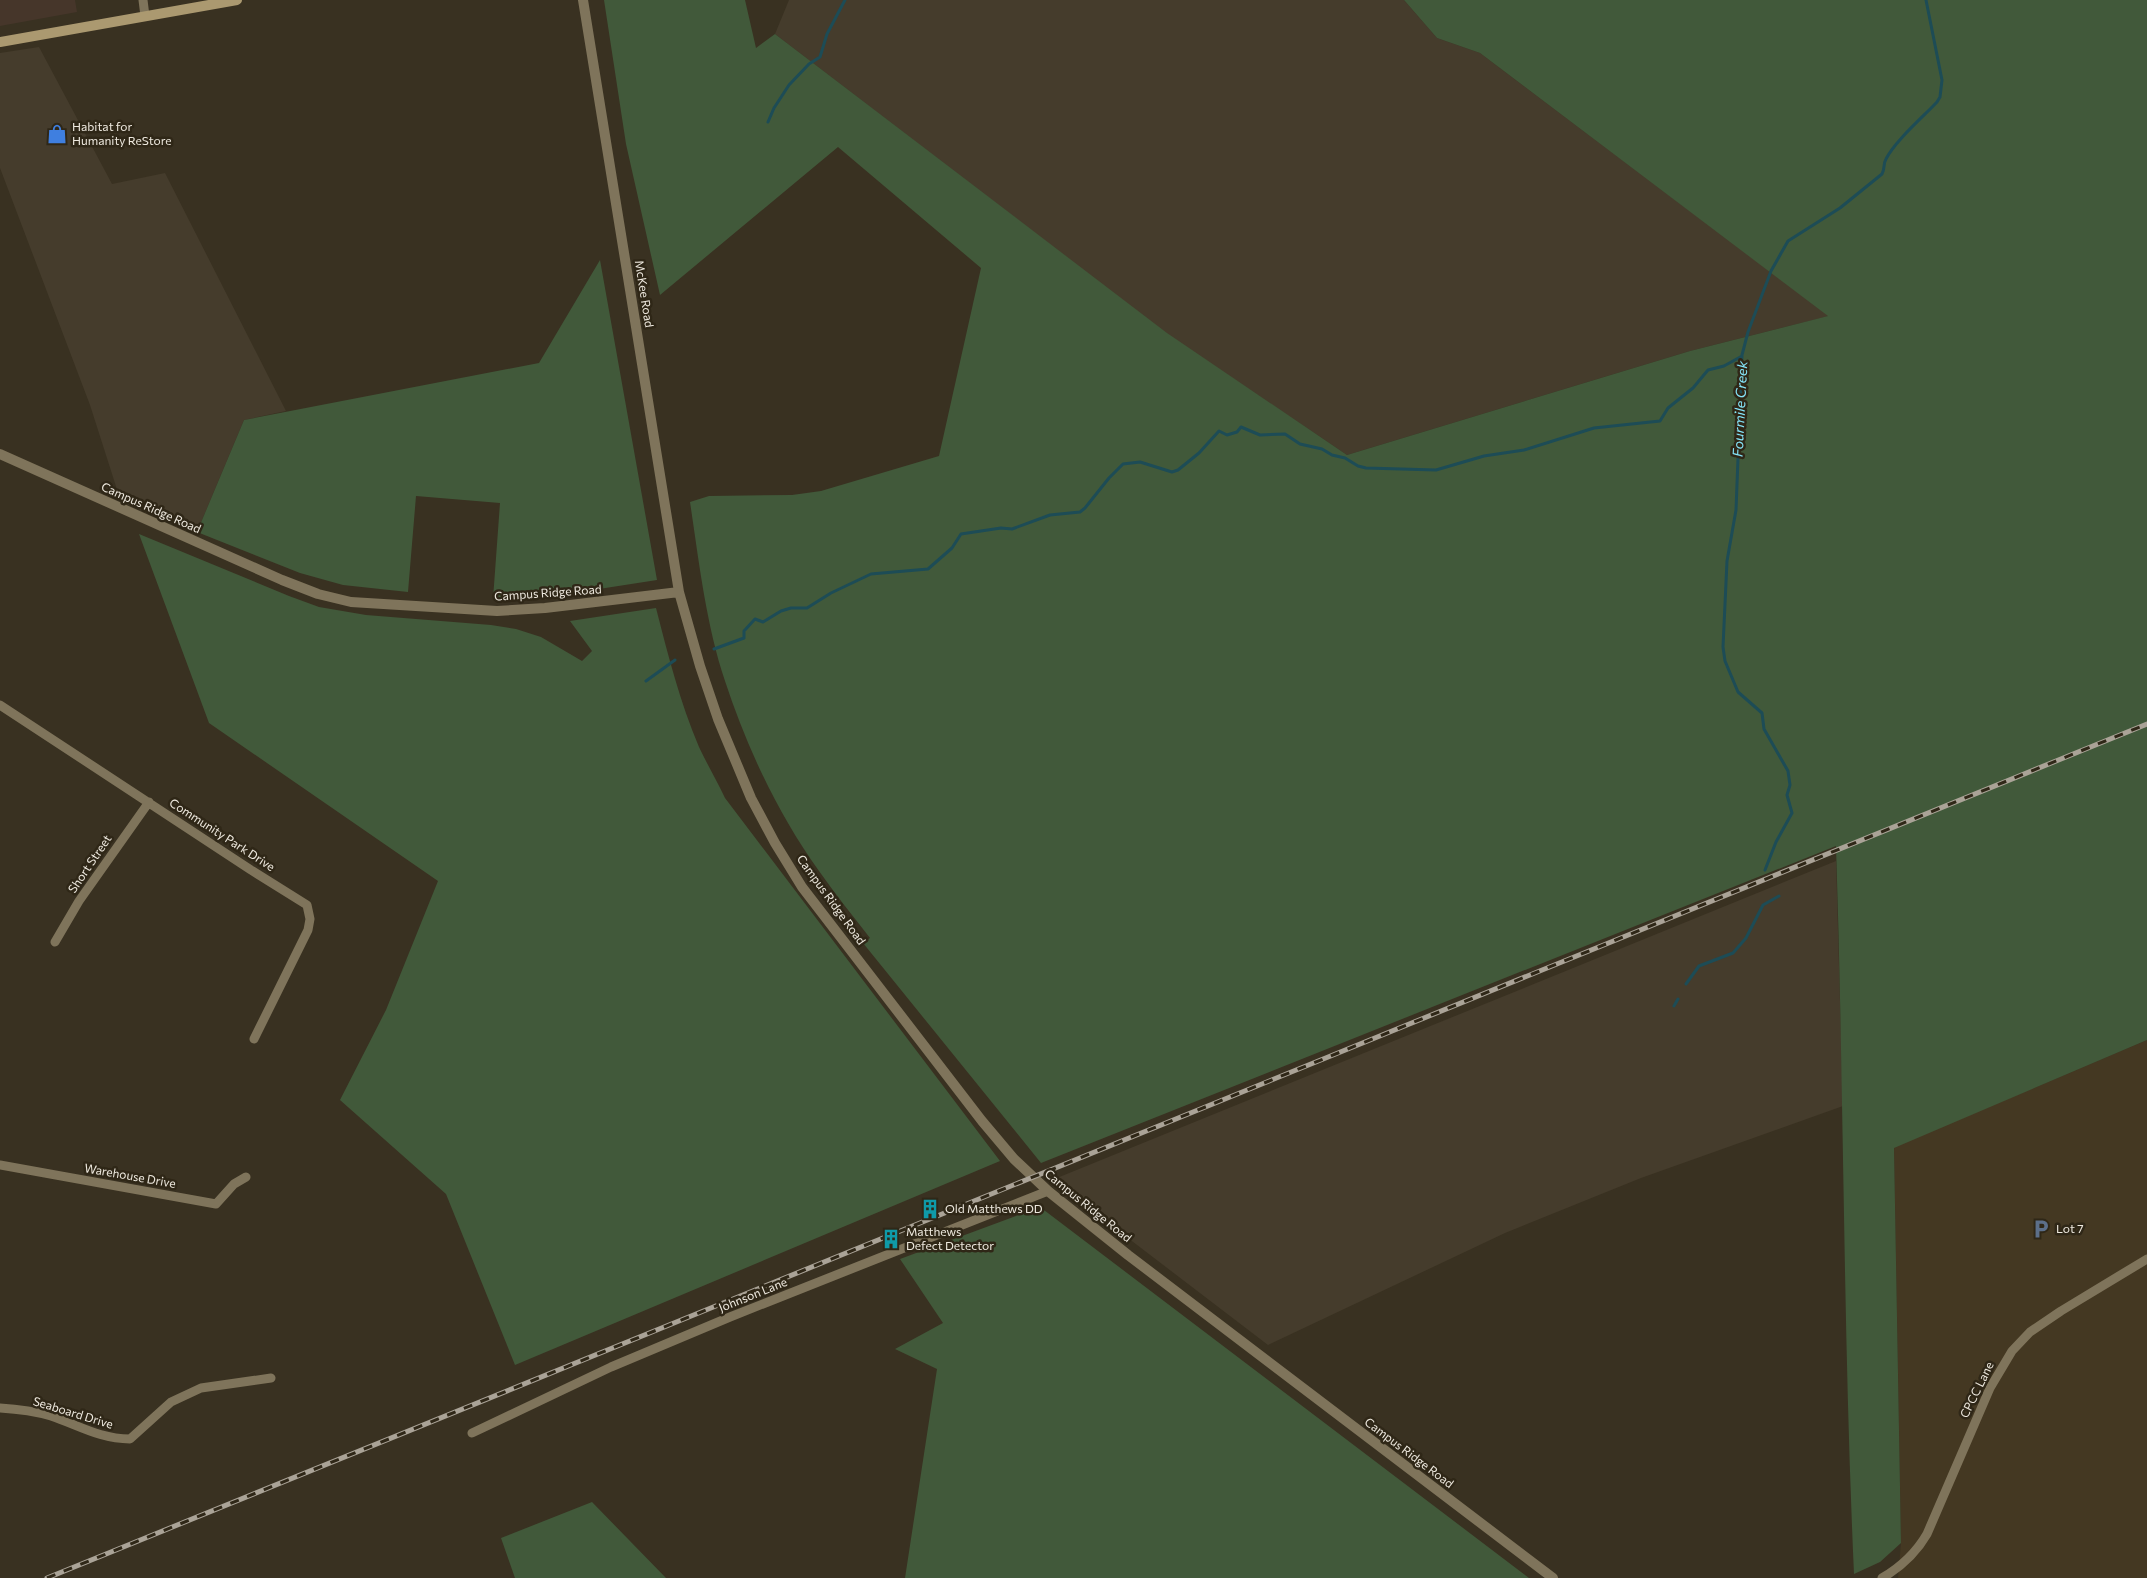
<svg xmlns="http://www.w3.org/2000/svg" width="2147" height="1578" font-family="Commissioner,sans-serif">
<style>
.commercial{fill:#46362a}
.industrial{fill:#453c2c}
.built{fill:#443822}
.green{fill:#41593a}
.lines{fill:none;stroke-linecap:round;stroke-linejoin:round}
.stream{stroke:#1d4c56;stroke-width:3}
.minor{stroke:#7f745b;stroke-width:9}
.tertiary{stroke:#7f745b;stroke-width:10}
.secondary{stroke:#ab9970;stroke-width:10}
.rail-casing{stroke:#aaa397;stroke-width:5}
.rail{stroke:#2f2717;stroke-width:3;stroke-dasharray:9;stroke-linecap:butt}
.labels{text-anchor:middle;stroke-width:5;stroke-linejoin:round;paint-order:stroke}
.poi-label{font-size:12px;fill:#eee9df;stroke:#2f2717;text-anchor:start}
.street-label{font-size:12px;fill:#eee9df;stroke:#2f2717}
.water-label{font-size:14px;font-style:italic;fill:#85e4f9;stroke:#2f2717}
</style>
<rect width="100%" height="100%" fill="#393121"/>
<path class="commercial" d="M0,0H75L77,12L0,26Z"/>
<path class="industrial" d="M789,0H1404L1437,38L1480,53L1829,316L1690,351L1347,455L1167,334L775,34Z
M39,47L112,184L165,173L286,411L244,420L197,532L121,502L90,405L0,168V53Z
M1836,861L1843,1106L1641,1178L1505,1233L1268,1345L1052,1180Z"/>
<path class="built" d="M2147,1040V1578H1898L1901,1543L1894,1147Z"/>
<path class="green" d="M604,0H745L756,48L775,34L1167,333L1347,455L1690,351L1828,316L1480,53L1437,38L1404,0H2147V1040L1894,1148L1901,1543L1880,1562L1854,1574C1843,1331 1844,1089 1836,846L1041,1163L863,943L870,938C853,916 835,894 819,871C778,814 747,748 725,681C706,624 699,562 690,502L709,496L792,495L821,491L939,456L981,268L838,147L660,295L626,144Z
M600,260L657,580L541,598L493,599L500,503L416,496L408,592L343,585L300,573L197,532L244,420L539,363Z
M139,534L289,596L319,607L366,615L491,625L516,629L541,637L582,661L592,651L570,621L656,608C668,655 680,702 699,747C707,764 717,781 725,798L1000,1161L515,1365L446,1194L340,1100L386,1010L438,881L209,723Z
M1040,1207L1529,1578H905L937,1369L895,1349L943,1323L900,1259Z
M592,1502L666,1578H515L501,1538Z"/>
<g class="lines">
<path class="stream" d="M768,122L774,108L789,85L809,64L820,57L827,34L845,0
M714,649L744,638V631L755,619L763,622L781,611L791,608H807L831,593L871,574L928,569L952,548L961,534L1001,528L1012,529L1050,515L1080,512L1085,508L1109,478L1123,464L1140,462L1172,472L1178,470L1199,453L1219,431L1227,435L1237,432L1241,427L1260,435L1285,434L1300,444L1322,449L1332,455L1345,458L1358,466L1366,468L1436,470L1484,456L1524,450L1594,428L1660,421L1668,408L1693,388L1708,370L1724,366L1742,356
M646,681L675,660
M1765,870L1776,842L1792,813L1787,795L1790,785L1788,771L1764,729L1762,713L1738,692L1725,661L1723,647L1727,561L1736,510L1742,355L1748,332L1771,271L1788,241L1840,208L1882,174C1885,169 1883,164 1886,159C1895,141 1923,117 1937,102L1940,97L1942,80L1926,0
M1686,984L1699,966L1733,953L1746,938L1763,905L1779,896
M1674,1006L1678,999"/>
<path class="minor" d="M143,0L145,16
M0,705L251,870L307,905L310,919L308,930L254,1039
M55,942L79,901L149,802
M0,1165L216,1204L234,1184L246,1177
M0,1408C17,1409 34,1411 51,1416C78,1425 100,1439 130,1439L171,1402L201,1388L271,1378
M472,1433L611,1367L730,1317L1048,1191
M1882,1578C1901,1567 1916,1553 1927,1534L1990,1388L2012,1351L2030,1332L2061,1311L2147,1259"/>
<path class="tertiary" d="M583,0L679,592L700,666L718,719L751,798L775,843L802,887L982,1121L1014,1159L1048,1191L1128,1255L1553,1578
M0,454L282,580L318,594L351,602L497,611L545,608L679,592"/>
<path class="secondary" d="M0,42L237,0"/>
<defs>
<path id="rail" d="M47,1578L2147,724"/>
</defs>
<use href="#rail" class="rail-casing"/>
<use href="#rail" class="rail"/>
</g>
<defs>
<symbol id="shop-bare" viewBox="-9 -9 18 18"><path d="M-5-2.5h2.3a2.7 3.5 0 0 1 5.4 0H5L5.5 6h-11ZM-1.5-2.5h3a1.5 2.3 0 0 0-3 0Z" fill="#3f7fe0" stroke="#2f2717" stroke-width="2.5" paint-order="stroke"/></symbol>
<symbol id="building-bare" viewBox="-9 -9 18 18"><path d="M-4-6H4V6H1V3H-1V6H-4ZM-2.5-4.3h1.7v1.8h-1.7ZM.8-4.3h1.7v1.8H.8ZM-2.5-1h1.7V.8h-1.7ZM.8-1h1.7V.8H.8Z" fill="#0f9aa8" stroke="#2f2717" stroke-width="2.5" paint-order="stroke"/></symbol>
<symbol id="parking-bare" viewBox="-9 -9 18 18"><path d="M-3.5-5.5H1a3.5 3.5 0 0 1 0 7H-1V5.5H-3.5ZM-1-3.4V-.6H.8a1.4 1.4 0 0 0 0-2.8Z" fill="#5c6f8a" stroke="#2f2717" stroke-width="2.5" paint-order="stroke"/></symbol>
</defs>
<g fill-rule="evenodd">
<use href="#shop-bare" x="43" y="120" width="28" height="28"/>
<use href="#building-bare" x="916" y="1195" width="28" height="28"/>
<use href="#parking-bare" x="2027" y="1215" width="28" height="28"/>
<use href="#building-bare" x="877" y="1225" width="28" height="28"/>
</g>
<g class="labels">
<g class="poi-label">
<text x="72" y="131">Habitat for<tspan x="72" dy="14">Humanity ReStore</tspan></text>
<text x="945" y="1213">Old Matthews DD</text>
<text x="2056" y="1233">Lot 7</text>
<text x="906" y="1236">Matthews<tspan x="906" dy="14">Defect Detector</tspan></text>
</g>
<g class="street-label">
<text transform="translate(644 294) rotate(81)" y="4">McKee Road</text>
<text transform="translate(151 508) rotate(24)" y="4">Campus Ridge Road</text>
<text transform="translate(548 593) rotate(-4)" y="4">Campus Ridge Road</text>
<text transform="translate(222 835) rotate(33)" y="4">Community Park Drive</text>
<text transform="translate(90 864) rotate(-56)" y="4">Short Street</text>
<text transform="translate(831 900) rotate(54)" y="4">Campus Ridge Road</text>
<text transform="translate(130 1176) rotate(10)" y="4">Warehouse Drive</text>
<text transform="translate(1088 1206) rotate(39)" y="4">Campus Ridge Road</text>
<text transform="translate(753 1295) rotate(-22)" y="4">Johnson Lane</text>
<text transform="translate(1977 1390) rotate(-64)" y="4">CPCC Lane</text>
<text transform="translate(73 1413) rotate(17)" y="4">Seaboard Drive</text>
<text transform="translate(1409 1453) rotate(37)" y="4">Campus Ridge Road</text>
</g>
<g class="water-label">
<text transform="translate(1740 409) rotate(-87)" y="5">Fourmile Creek</text>
</g>
</g>
</svg>
